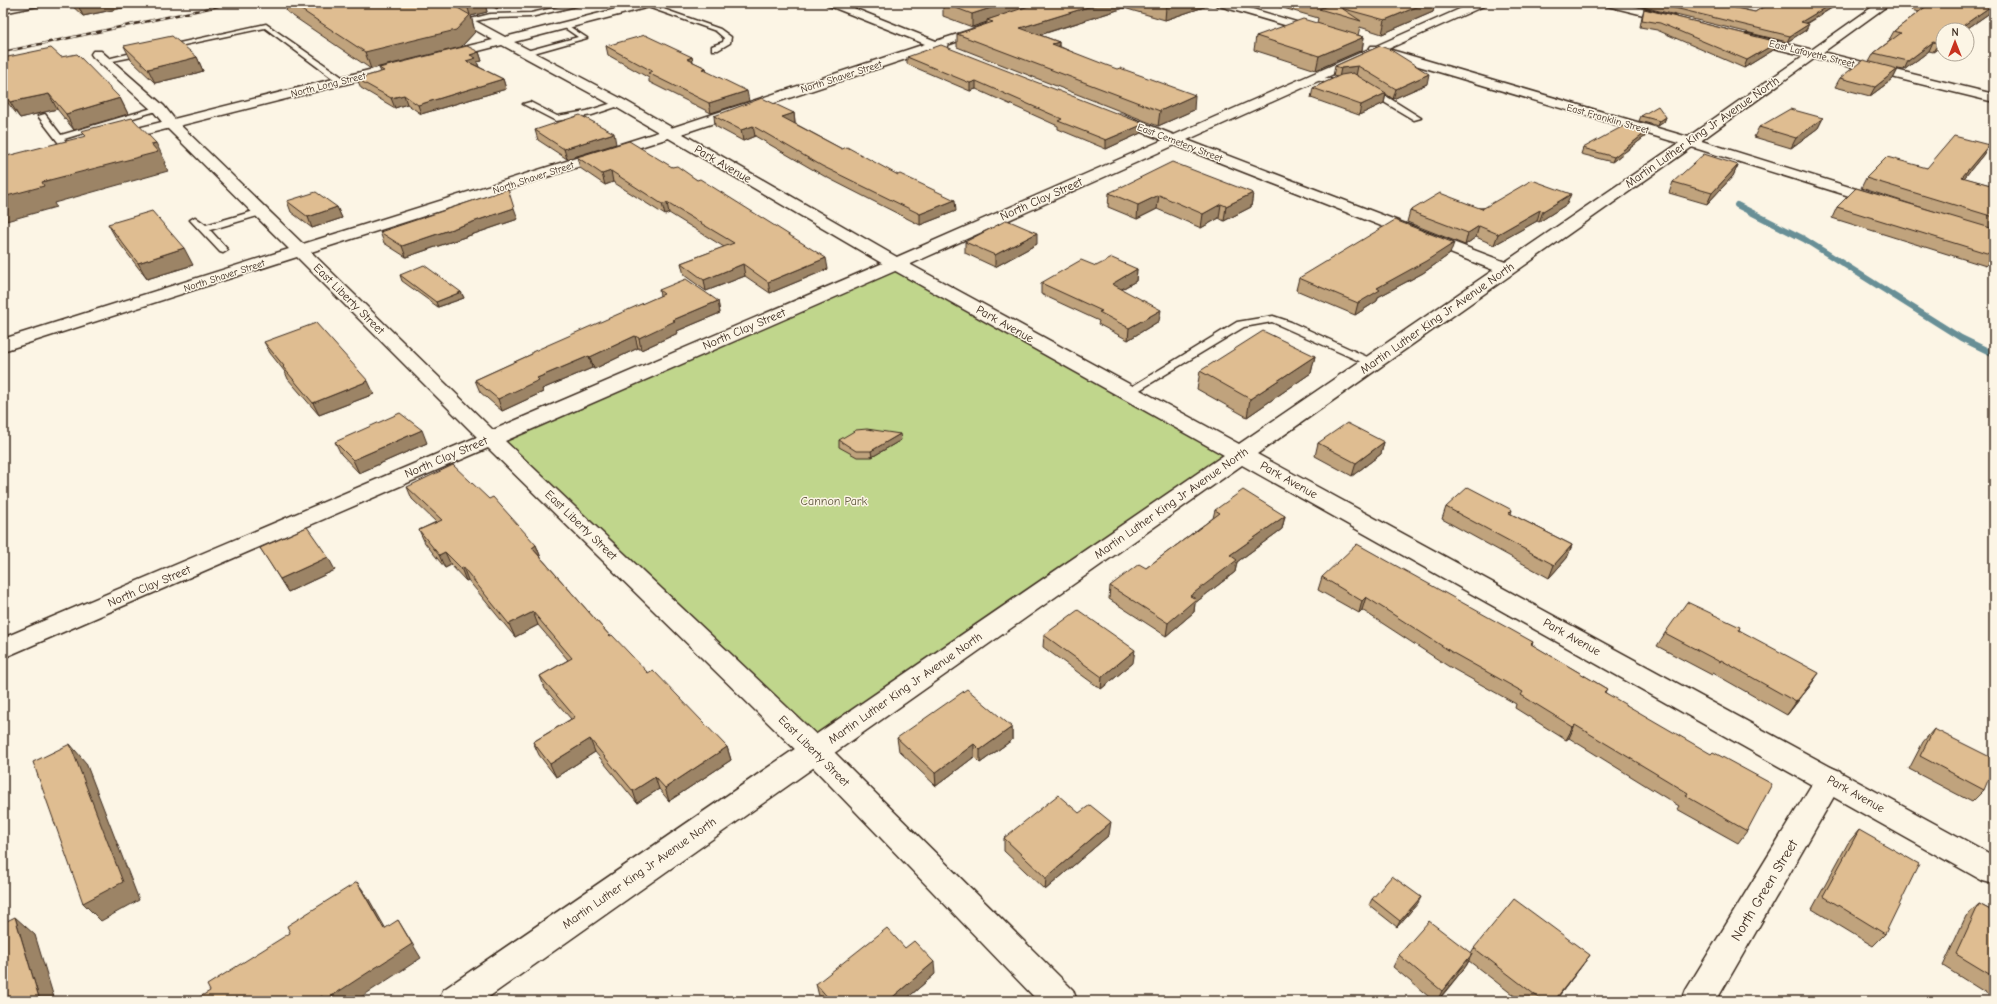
<svg xmlns="http://www.w3.org/2000/svg" width="1997" height="1004" font-family="'Comic Neue',sans-serif">
<style>
.green{fill:#c0d68c;stroke:#7e8055}
.lines{fill:none;stroke-linecap:round;stroke-linejoin:round}
.stream{stroke:#688f96;stroke-width:6}
.lane-casing{stroke:#3b2a1e;stroke-width:3}
.street-casing{stroke:#3b2a1e;stroke-width:3}
.secondary-casing{stroke:#3b2a1e;stroke-width:3}
.lane{fill:#fcf5e5;fill-rule:evenodd}
.street{fill:#fcf5e5;fill-rule:evenodd}
.secondary{fill:#fcf5e5;fill-rule:evenodd}
.rail-casing{stroke:#3b2a1e;stroke-width:2.5}
.rail{stroke:#fcf5e5;stroke-width:1.5;stroke-dasharray:5;stroke-linecap:butt}
.wall{fill:#c0a37d;stroke:#3b2a1e}
.shaded-wall{fill:#9c8466;stroke:#3b2a1e}
.building{fill:#dfbd91;stroke:#3b2a1e}
.labels{text-anchor:middle;stroke-width:3;stroke-linejoin:round;paint-order:stroke}
.far-street-label{font-size:10px;fill:#3b2a1e;stroke:#fcf5e5}
.street-label{font-size:12px;fill:#3b2a1e;stroke:#fcf5e5}
.park-label{font-size:12px;fill:#5c553a;stroke:#fcf5e5}
.near-street-label{font-size:14px;fill:#3b2a1e;stroke:#fcf5e5}
</style>
<rect width="100%" height="100%" fill="#fcf5e5"/>
<filter id="ink" filterUnits="userSpaceOnUse"><feTurbulence type="fractalNoise" baseFrequency=".025" numOctaves="2"/><feDisplacementMap in="SourceGraphic" scale="8" xChannelSelector="R" yChannelSelector="G"/><feConvolveMatrix kernelMatrix="1 2 1 2 8 2 1 2 1" color-interpolation-filters="sRGB"/></filter>
<g filter="url(#ink)">
<path class="green" d="M896,264L1242,454L814,750L490,438Z"/>
<g class="lines">
<path class="stream" d="M1737,205L1804,239L1961,338L1994,354"/>
<defs>
<path id="lane" d="M576,3H588L531,17L490,18L466,23L463,21L490,14L531,13Z
M607,3H615L628,10L623,11Z
M645,4H649L720,29L731,37L730,43L718,50H712V46L723,42L724,38L716,31L645,6Z
M564,23L587,38L523,56V52L578,37L562,26L561,25Z
M266,24L345,79V83H339L265,28L165,49L161,47Z
M144,50L148,52L147,54L103,63L99,61Z
M1312,75L1333,80L1343,78L1347,80L1333,84L1312,79Z
M1367,88H1373L1421,118L1414,120L1367,92Z
M619,101H622V105L592,115L556,121L523,104L530,102L557,116L587,111Z
M156,107L163,109L64,139L68,144L64,147L61,146L38,116L45,114L61,135Z
M261,209L266,212L264,214L210,230L228,250L223,253L220,252L190,220L195,217L206,225Z
M1273,316L1291,322L1376,361L1378,363L1376,365H1368L1272,322L1244,327L1133,394H1125L1123,392L1237,322Z"/>
<path id="street" d="M22,3H45L43,5L3,13V7Z
M825,3H841L936,41L986,25L992,28L990,30L947,45L948,47L946,50L936,49L675,136L311,252L493,430L890,260L1163,140L1111,120L1109,117L1111,114H1121L1174,135L1369,49L1371,46H1376L1473,3H1488L1486,5L1388,49L1695,139L1885,198L1888,201L1885,204H1875L1685,145L1378,54L1187,140L1513,265L1515,269L1513,273L1507,274L1501,273L1175,145L902,268L505,441L824,742L1073,990L1077,1001H1038L804,758L488,448L3,658V638L477,437L297,257L3,351V339L289,249L166,127L154,112L93,57L91,54L93,51H101L164,106L176,121L303,244L665,130L925,44L827,5Z
M1214,3H1232L1323,30L1325,32L1323,34H1315L1216,5Z
M1601,3H1621L1676,17L1678,19L1672,22L1603,5Z
M1748,34L1994,94V102L1744,41L1742,38L1744,35Z
M1830,767L1840,771L1844,779L1716,1001H1682L1686,990L1820,771Z"/>
<path id="secondary" d="M428,3H442L505,37L640,3H659L657,5L514,42L624,100L902,260L1239,444L1685,139L1878,3H1891L1695,145L1257,454L1994,856V884L1983,881L1242,465L483,1001H439L443,990L1224,455L890,268L614,106L502,45L443,60L439,59L437,56L439,53L493,40Z
M409,60L413,61L415,64L413,67L115,142L110,141L108,138L110,135Z"/>
</defs>
<use href="#lane" class="lane-casing"/>
<use href="#street" class="street-casing"/>
<use href="#secondary" class="secondary-casing"/>
<use href="#lane" class="lane"/>
<use href="#street" class="street"/>
<use href="#secondary" class="secondary"/>
<defs>
<path id="rail" d="M3,52L233,3"/>
</defs>
<use href="#rail" class="rail-casing"/>
<use href="#rail" class="rail"/>
</g>
<path class="wall" d="M69,3H125L127,7L83,16Z
M284,3H485L487,12L471,16L475,32L461,47L371,69L287,12Z
M486,3H512L500,6L497,9Z
M943,3H1214L1213,4L1165,20L1124,8L1040,35L1059,42V46L1194,110L1158,126L957,47V34L987,23V22L972,27L943,16Z
M1266,3H1435L1433,12L1382,34L1360,27L1358,35L1364,37L1362,50L1316,70L1254,50L1256,36L1317,23L1318,18Z
M1643,3H1712L1755,12L1770,3H1840L1806,24V30L1787,42L1643,7Z
M1915,3H1994V10L1965,30H1943V45L1933,52L1929,51L1904,70L1898,69L1893,79L1870,96L1835,87L1840,78L1869,62L1874,53L1891,40H1889L1894,31L1919,12L1911,10Z
M1644,9L1778,42L1775,49L1744,68L1657,30L1640,27L1642,16Z
M124,46L197,57L203,71L193,74L155,83L131,60Z
M606,46L692,57L693,62L706,68L707,72L749,101L711,113L649,82V78L608,55Z
M1380,46L1427,84L1393,99L1386,94L1384,103L1359,115L1311,98L1313,88L1337,77L1333,76L1335,66Z
M479,52L482,61L477,62L479,67L503,79L506,89L421,114L407,104L395,108L361,88L357,79L381,72L379,68Z
M61,57L120,98L128,114L74,130L57,109L20,118L3,97V58Z
M907,57L1144,124L1143,132L1106,149L1058,129V126L976,89L970,91L907,64Z
M794,113L795,123H794L956,211L920,225L824,176L755,136L743,141L715,126L714,116Z
M1641,116L1666,117L1664,122L1658,126L1639,121Z
M1823,118L1818,128L1791,148L1754,137L1759,127Z
M535,130L616,144L567,159L538,140Z
M1649,130L1647,135L1612,162L1581,154L1583,148Z
M1989,145L1983,155L1964,178L1994,186V256L1986,266L1832,218L1837,207L1939,213L1861,188L1866,178L1927,168Z
M577,157L672,167L697,180L828,269L770,293L745,276L706,291L684,275L681,263L724,247L669,213L665,215L613,182L605,185L580,168Z
M1738,165L1733,176L1707,204L1669,193L1673,182Z
M1109,193H1253L1251,207L1224,221L1219,218L1201,228L1157,209L1137,219L1108,207Z
M287,201L337,207L342,218L312,228L291,212Z
M1567,204L1539,222L1537,221L1494,245L1476,237L1465,245L1407,222L1410,211Z
M518,219L406,257L384,243L380,232Z
M108,224L193,265L147,279L117,240Z
M965,242L1037,244L995,267L965,253Z
M1450,254L1423,273L1378,297L1377,301L1355,315L1296,290L1299,278Z
M1096,266L1137,269L1136,281L1122,289L1159,321L1128,340L1098,324L1099,321L1041,294V283Z
M400,275L461,292L464,298L438,307L402,281Z
M659,290L718,301L720,313L677,331L678,333L641,350L638,348L594,369L592,368L542,389L543,392L502,411L480,392L475,380L660,296Z
M264,342L374,394L319,415L288,379L285,372L270,353Z
M1315,356L1311,373L1247,417L1197,389L1200,371Z
M839,440H901L872,457H857L839,447Z
M335,442L427,443L359,473L341,454Z
M1384,442L1381,454L1352,476L1315,456L1318,443Z
M407,487L536,545L541,558L610,636L648,673L727,747L731,760L669,801L659,789L637,803L595,752L556,777L539,755L533,742L571,719L545,689L540,676L568,660L538,625L515,637L468,580L466,581L451,565L445,568L425,543L419,530L436,522L412,499Z
M1446,507L1512,510L1511,514L1572,545L1567,558L1549,578L1442,519Z
M1215,510L1285,516L1282,529L1237,562L1235,572L1195,603L1194,612L1166,636L1109,599L1110,586L1146,568L1213,518Z
M260,548L335,570L288,592L268,560Z
M1322,577L1533,642L1532,645L1607,689L1605,692L1747,831L1738,843L1677,809L1679,806L1569,738L1566,740L1515,708L1516,704L1448,666L1362,610L1359,613L1318,590Z
M1739,630L1810,686L1787,715L1713,673L1712,675L1657,646L1665,633Z
M1044,635L1133,663L1101,689L1043,647Z
M1012,727V740L980,763L974,757L936,786L899,751L897,738Z
M1934,729L1984,790L1972,802L1909,769L1923,742Z
M1079,813L1109,835L1045,890L1004,851V838Z
M1859,830L1885,934L1873,946L1812,909L1848,843Z
M1372,899L1418,903L1397,927L1369,905Z
M1979,904L1994,912V998L1943,966L1966,916Z
M905,948L935,974L904,1001H823L819,996L816,984Z
M1474,948L1581,967L1555,1001H1521L1469,961L1466,966L1438,1001H1434L1393,967L1399,955L1471,953Z"/>
<path class="shaded-wall" d="M77,3H125L127,7L83,16Z
M473,3H485L487,12L471,16L475,32L461,47L371,69L365,52L470,15L467,5Z
M495,3H512L500,6L497,9Z
M1006,3H1045L987,20V22L972,27V14Z
M1101,3H1125L1124,8L1020,41V28Z
M1179,3H1214L1213,4L1165,20L1166,7Z
M1426,3H1435L1433,12L1382,34L1385,20Z
M1833,3H1840L1798,28L1801,22Z
M1994,4V10L1965,30H1957Z
M1809,24L1806,30L1787,42L1790,36Z
M1364,37L1362,50L1316,70L1319,56Z
M1943,40V45L1933,52L1938,43Z
M1059,42L1058,55L1052,44Z
M1778,42L1775,49L1744,68L1747,60Z
M1933,42L1929,51L1904,70L1908,61Z
M479,52L482,61L477,62L479,67L466,61L470,55Z
M197,57L203,71L193,74L155,83L148,69Z
M692,57L694,67L687,59Z
M1358,66L1356,76L1339,78L1341,68Z
M706,68L708,77L702,69Z
M1898,69L1893,79L1870,96L1875,87Z
M1429,74L1427,84L1393,99L1396,89Z
M503,79L506,89L421,114L418,105Z
M976,81V89L970,91V83Z
M747,91L749,101L711,113L709,103Z
M1386,93L1384,103L1359,115L1361,105Z
M49,94L57,109L20,118L10,102Z
M404,95L407,104L395,108L391,98Z
M1195,95L1194,110L1158,126L1160,111Z
M120,98L128,114L74,130L66,114Z
M794,113L795,123L784,127L782,117Z
M1666,117L1664,122L1658,126L1660,121Z
M1823,118L1818,128L1791,148L1796,138Z
M1144,124L1143,132L1106,149V140Z
M753,126L755,136L743,141L741,130Z
M1649,130L1647,135L1612,162L1614,157Z
M614,133L616,144L567,159L564,149Z
M156,143L166,163H164L168,171L54,203L56,207L3,222V197L42,182Z
M1989,145L1983,155L1956,188L1962,177Z
M1738,165L1733,176L1707,204L1712,193Z
M611,171L613,182L605,185L602,174Z
M1253,193L1251,207L1224,221L1226,206Z
M1571,194L1567,204L1539,222L1543,211Z
M1159,195L1157,209L1137,219L1138,205Z
M955,200L956,211L920,225V214Z
M667,203L669,213L665,215L662,204Z
M1221,204L1219,218L1201,228L1203,214Z
M337,207L342,218L312,228L308,217Z
M514,208L518,219L406,257L402,246Z
M1540,210L1537,221L1494,245L1498,234Z
M1479,226L1476,237L1465,245L1468,233Z
M1037,233V244L995,267V255Z
M1454,243L1450,254L1423,273L1378,297L1377,301L1355,315L1358,303L1377,288Z
M184,248L193,265L147,279L138,263Z
M1994,254V256L1986,266Z
M826,258L828,269L770,293L768,282Z
M743,264L745,276L706,291L704,280Z
M1137,269L1136,281L1111,295L1112,284Z
M461,292L464,298L438,307L436,302Z
M718,301L720,313L677,331L678,333L641,350L639,338L673,320Z
M1161,310L1159,321L1128,340L1129,328Z
M635,336L638,348L594,369L590,357Z
M589,356L592,368L542,389L543,392L502,411L498,399L537,378Z
M1315,356L1311,373L1247,417L1250,399Z
M368,381L374,394L319,415L313,403Z
M422,430L427,443L359,473L353,460Z
M900,434L901,440L872,457L871,451Z
M1384,442L1381,454L1352,476L1356,463Z
M1285,516L1282,529L1237,562L1235,572L1195,603L1194,612L1166,636L1168,623L1190,596L1230,555Z
M536,545L541,558L532,548Z
M1572,545L1567,558L1549,578L1554,565Z
M445,552L451,565L445,568L439,555Z
M328,557L335,570L288,592L280,579Z
M463,567L468,580L466,581L461,568Z
M1366,597L1362,610L1359,613L1362,601Z
M533,612L538,625L515,637L509,624Z
M1135,650L1133,663L1101,689L1102,677Z
M1819,673L1810,686L1787,715L1796,702Z
M1575,725L1569,738L1566,740L1573,727Z
M1012,727V740L980,763V750Z
M590,739L595,752L556,777L550,764Z
M70,744L86,763L139,900L101,921L83,903Z
M974,744V757L936,786L935,773Z
M727,747L731,760L669,801L665,788Z
M655,777L659,789L637,803L633,791Z
M1111,822L1109,835L1045,890L1046,878Z
M357,882L367,896L394,943L384,929Z
M1421,897L1418,903L1397,927L1400,921Z
M15,917L35,935L55,1001H40Z
M398,920L421,958L355,1001H314Z
M1472,954L1466,966L1437,1001L1442,991Z
M1590,955L1581,967L1555,1001H1554Z
M934,962L935,974L904,1001H888Z"/>
<path class="building" d="M291,3H449L470,15L456,30L365,52Z
M464,3H473L467,5Z
M943,3H1006L972,14Z
M1038,3H1101L1020,28L1059,42L1052,44L1106,65L1117,69L1120,68L1195,95L1160,111L957,34L993,22L987,20Z
M1152,3H1179L1166,7Z
M1312,3H1322L1321,6Z
M1324,3H1426L1385,20L1341,8L1334,3L1331,5Z
M1334,3L1361,21L1319,9Z
M1654,3H1712L1755,12L1770,3H1833L1801,22L1809,24L1790,36Z
M1919,3H1994V4L1957,30H1943V40L1938,43L1933,42L1908,61L1874,53L1901,33L1894,31L1928,5Z
M1644,9L1778,42L1747,60L1660,23L1642,20Z
M1303,19L1364,37L1319,56L1256,36Z
M645,35L692,57L687,59L706,68L702,69L747,91L709,103L648,73L652,71L606,46Z
M172,36L197,57L186,60L148,69L124,46Z
M941,45L1144,124L1106,140L1058,121L1062,119L976,81L970,83L907,57Z
M467,46L479,52L470,55L476,58L466,61L503,79L418,105L404,95L391,98L357,79L384,71L379,68Z
M1380,46L1391,50L1429,74L1396,89L1358,66L1341,68L1335,66Z
M51,48L61,57L77,54L120,98L66,114L49,94L10,102L3,93V58Z
M1863,60L1898,69L1875,87L1840,78Z
M1353,73L1386,93L1361,105L1313,88L1341,75Z
M762,98L794,113L782,117L842,149L847,147L898,175L900,174L955,200L920,214L822,166L753,126L741,130L714,116Z
M1658,106L1666,117L1660,121L1641,116Z
M1790,109L1823,118L1796,138L1759,127Z
M580,115L614,133L564,149L535,130Z
M132,118L156,143L151,144L158,152L42,182L44,186L3,197V157L86,136L81,131Z
M1627,124L1649,130L1614,157L1583,148Z
M1954,136L1989,145L1962,177L1994,186V217L1866,178L1887,157L1927,168Z
M629,141L672,167L677,166L697,180L700,179L826,258L768,282L743,264L704,280L681,263L734,243L667,203L662,204L611,171L602,174L577,157Z
M1704,154L1738,165L1712,193L1673,182Z
M1172,162L1253,193L1226,206L1221,204L1203,214L1159,195L1138,205L1109,193Z
M1532,180L1571,194L1543,211L1540,210L1498,234L1479,226L1468,233L1410,211L1440,193L1482,209Z
M1856,188L1994,229V254L1993,255L1837,207Z
M508,189L514,208L402,246L380,232Z
M316,192L337,207L308,217L287,201Z
M152,211L184,248L138,263L108,224Z
M1007,220L1037,233L995,255L965,242Z
M1395,220L1454,243L1426,261L1377,288L1380,290L1358,303L1299,278Z
M1112,258L1137,269L1112,284L1161,310L1129,328L1099,312L1102,311L1041,283L1081,260L1096,266Z
M424,265L461,292L436,302L400,275Z
M686,279L718,301L673,320L675,321L639,338L635,336L590,357L589,356L537,378L539,380L498,399L475,380L532,354V352L664,294L659,290Z
M316,323L368,381L313,403L283,367L284,366L264,342Z
M1263,331L1315,356L1250,399L1200,371Z
M400,413L422,430L353,460L335,442Z
M1347,423L1384,442L1356,463L1318,443Z
M867,429L900,434L871,451H856L839,440L856,430Z
M453,465L489,499L493,497L536,545L532,548L610,636L612,635L648,673L653,670L727,747L665,788L655,777L633,791L590,739L550,764L533,742L575,717L540,676L572,658L533,612L509,624L463,567L461,568L445,552L439,555L419,530L442,520L407,487Z
M1468,487L1512,510L1509,513L1572,545L1554,565L1446,507Z
M1243,490L1285,516L1230,555L1237,560L1190,596L1196,599L1168,623L1110,586L1139,564L1146,568L1220,513L1215,510Z
M307,527L328,557L280,579L260,548Z
M1357,544L1533,642L1531,644L1607,689L1604,692L1711,754L1713,752L1772,784L1747,831L1686,796L1688,793L1575,725L1573,727L1521,695L1523,692L1453,653L1366,597L1362,601L1322,577Z
M1687,602L1740,627L1739,630L1819,673L1796,702L1721,660L1720,662L1665,633Z
M1078,610L1135,650L1102,677L1044,635Z
M967,689L1012,727L980,750L974,744L935,773L897,738Z
M1934,729L1994,759V766L1984,790L1920,756Z
M70,744L123,882L83,903L33,762Z
M1058,795L1079,813L1090,805L1111,822L1046,878L1004,838Z
M1859,830L1919,864L1885,934L1823,896Z
M1392,876L1421,897L1400,921L1372,899Z
M357,882L384,929L398,920L412,944L324,1001L322,996L314,1001H193L210,991L207,985L290,933L287,926Z
M1514,899L1590,955L1554,1001H1543L1474,948Z
M1979,904L1994,912V977L1956,954Z
M15,917L40,1001H3V923Z
M1429,921L1472,954L1442,991L1399,955Z
M887,928L905,948L914,941L934,962L888,1001H831L816,984Z"/>
</g>
<g class="labels">
<g class="far-street-label">
<text transform="translate(1812 53) rotate(14)" y="4">East Lafayette Street</text>
<text transform="translate(841 76) rotate(-18)" y="4">North Shaver Street</text>
<text transform="translate(328 84) rotate(-14)" y="4">North Long Street</text>
<text transform="translate(1608 118) rotate(16)" y="4">East Franklin Street</text>
<text transform="translate(1180 142) rotate(21)" y="4">East Cemetery Street</text>
<text transform="translate(533 177) rotate(-18)" y="4">North Shaver Street</text>
<text transform="translate(224 275) rotate(-18)" y="4">North Shaver Street</text>
</g>
<g class="street-label">
<text transform="translate(1702 132) rotate(-35)" y="4">Martin Luther King Jr Avenue North</text>
<text transform="translate(723 164) rotate(30)" y="4">Park Avenue</text>
<text transform="translate(1041 199) rotate(-24)" y="4">North Clay Street</text>
<text transform="translate(349 299) rotate(45)" y="4">East Liberty Street</text>
<text transform="translate(1437 318) rotate(-35)" y="4">Martin Luther King Jr Avenue North</text>
<text transform="translate(1005 324) rotate(29)" y="4">Park Avenue</text>
<text transform="translate(744 329) rotate(-23)" y="4">North Clay Street</text>
<text transform="translate(446 457) rotate(-23)" y="4">North Clay Street</text>
<text transform="translate(1289 480) rotate(29)" y="4">Park Avenue</text>
<text transform="translate(1171 503) rotate(-35)" y="4">Martin Luther King Jr Avenue North</text>
<text transform="translate(581 525) rotate(44)" y="4">East Liberty Street</text>
<text transform="translate(149 586) rotate(-23)" y="4">North Clay Street</text>
<text transform="translate(1572 637) rotate(29)" y="4">Park Avenue</text>
<text transform="translate(905 688) rotate(-35)" y="4">Martin Luther King Jr Avenue North</text>
<text transform="translate(814 751) rotate(45)" y="4">East Liberty Street</text>
<text transform="translate(1856 794) rotate(29)" y="4">Park Avenue</text>
<text transform="translate(639 873) rotate(-35)" y="4">Martin Luther King Jr Avenue North</text>
</g>
<g class="park-label">
<text x="834" y="505">Cannon Park</text>
</g>
<g class="near-street-label">
<text transform="translate(1764 890) rotate(-59)" y="5">North Green Street</text>
</g>
</g>
<rect width="1997" height="1004" fill="none" stroke="#fcf5e5" stroke-width="16"/>
<rect x="8" y="8" width="1981" height="988" fill="none" stroke="#3b2a1e" stroke-width="1.5" filter="url(#ink)"/>
<g transform="translate(1955 42)"><circle r="19" fill="#fcf5e5" stroke="#afa495"/>
<path d="M0-3L7 15L0 10L-7 15Z" fill="#c8321e"/>
<text y="-6" font-size="11" font-weight="bold" text-anchor="middle" fill="#3b2a1e">N</text>
</g>
</svg>
